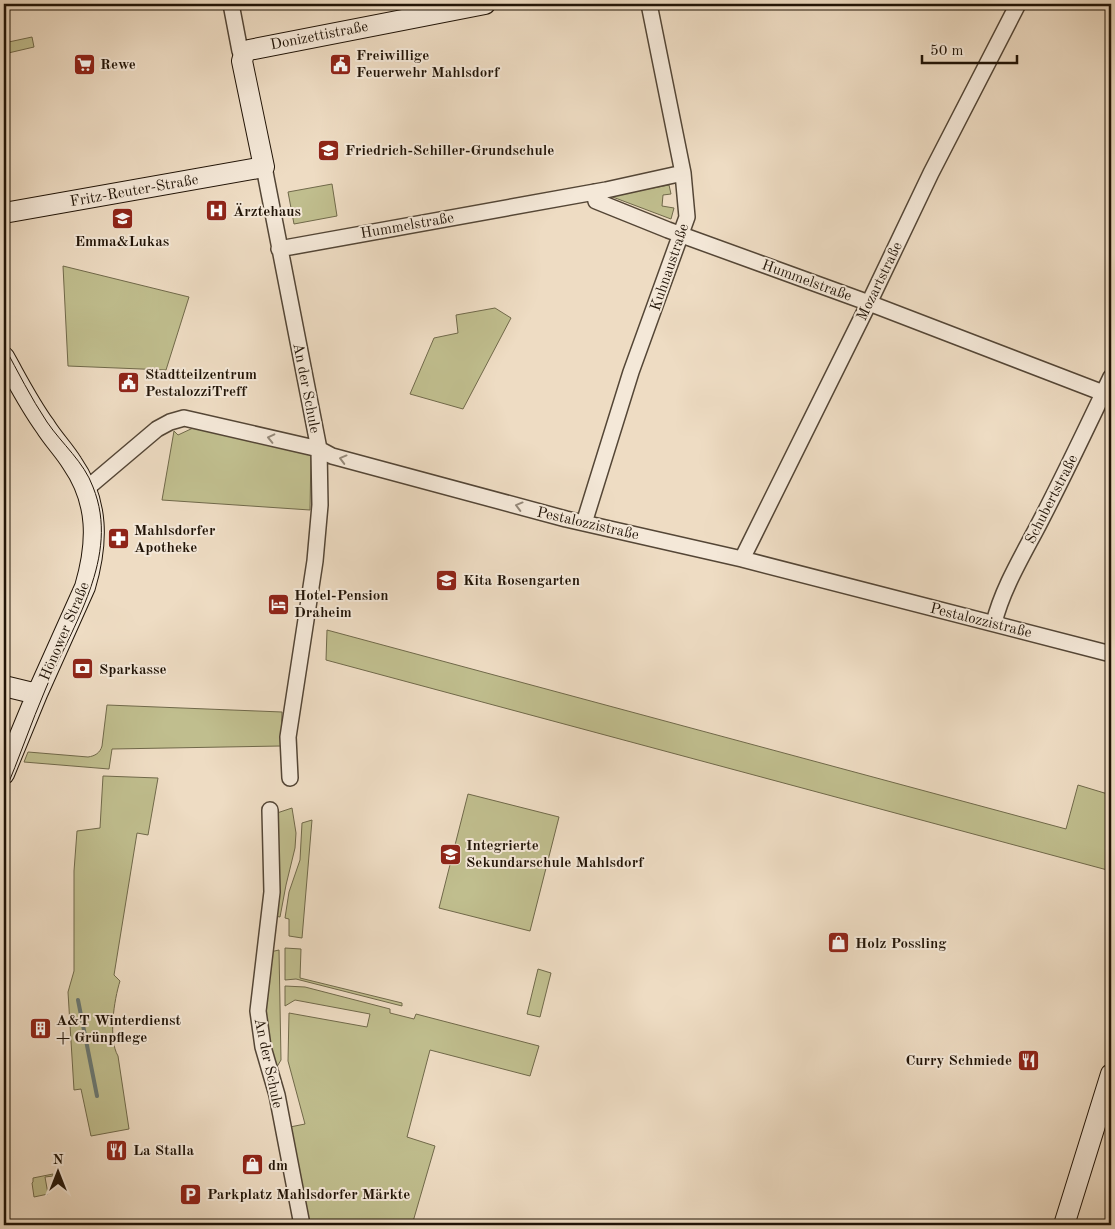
<svg xmlns="http://www.w3.org/2000/svg" width="1115" height="1229" font-family="'Old Standard TT',serif">
<style>
.green{fill:#c0be8e;stroke:#70694a}
.lines{fill:none;stroke-linecap:round;stroke-linejoin:round}
.stream{stroke:#6a7873;stroke-width:4}
.street-casing{stroke:#544636;stroke-width:18}
.secondary-casing{stroke:#211407;stroke-width:22}
.street{stroke:#f4e8d8;stroke-width:15}
.secondary{stroke:#f4e8d8;stroke-width:20}
.tram{stroke:#211407;stroke-width:1}
.oneway{stroke:#95897a}
.labels{text-anchor:middle;stroke-width:4;stroke-linejoin:round;paint-order:stroke}
.street-label{font-size:15px;fill:#211407;stroke:#f4e8d8}
.poi-label{font-size:15px;font-weight:bold;fill:#211407;stroke:#f4e8d8;text-anchor:start}
</style>
<rect width="100%" height="100%" fill="#eedcc3"/>
<filter id="stains"><feTurbulence type="fractalNoise" baseFrequency=".004" numOctaves="4"/><feColorMatrix values="0 0 0 0 .2 0 0 0 0 .09 0 0 0 0 .02 0 0 0 .5 -.17"/></filter>
<radialGradient id="worn" r=".72"><stop offset=".6" stop-color="#630" stop-opacity="0"/><stop offset="1" stop-color="#630" stop-opacity=".3"/></radialGradient>
<path class="green" d="M32,37L34,47L4,54V43Z
M332,184L337,216L294,224L288,192Z
M669,185L671,194L663,195L662,206L674,208L671,219L610,196Z
M63,266L189,297L166,370L68,366Z
M495,308L511,318L463,409L410,394L434,338L458,333L456,315Z
M193,428L311,451L310,510L162,500L174,431L178,435Z
M327,630L1066,829L1078,785L1111,795V871L326,660Z
M107,705L282,712L281,746L112,749L109,769L24,762L28,752L88,757C95,756 100,753 102,746Z
M103,776L158,778L148,835L137,833L114,975L120,981C114,1000 108,1039 118,1056L129,1129L91,1136L81,1089L74,1090L68,992L74,971V871L77,831L100,828Z
M468,794L559,817L530,931L439,908Z
M292,808L296,833L295,848L286,885L280,917L275,916L277,813Z
M312,820L302,938L289,936V919L285,918L289,892L300,860L302,823Z
M285,948L301,949L300,978L402,1003V1006L296,979L285,980Z
M279,950L281,1060L275,1070L263,1015L270,952Z
M538,969L551,973L540,1017L527,1014Z
M285,986L305,987L390,1009V1013L414,1019L416,1014L539,1046L530,1076L430,1050L407,1137L435,1146L412,1225H333L331,1219L330,1225H309L290,1127L305,1124L288,1061L289,1013L367,1027L370,1014L295,1000L285,1006Z
M53,1174V1176L45,1177L48,1194L34,1197L32,1183L33,1182V1178Z"/>
<g class="lines">
<path class="stream" d="M78,1000L97,1096"/>
<defs>
<path id="street" d="M231,4L240,51L244,54
M264,167L319,449L320,505L315,561L288,737L290,778
M594,192L596,201L668,230L869,303L1111,396
M279,249L606,190L683,173
M86,486L92,484L157,429L170,422L184,418L319,449L332,456L566,519L742,559L1111,654
M584,523L631,372L687,217L683,173L649,4
M742,559L869,303L931,173L1018,4
M994,623C1002,589 1024,553 1040,522C1065,474 1088,425 1111,377
M270,810L272,892L258,1011L263,1047L277,1095L302,1225"/>
<path id="secondary" d="M4,213L264,167L242,61L244,54L249,50L485,4
M4,357C17,380 29,404 45,426C53,439 64,450 72,463C99,502 98,543 85,587L37,694L4,774
M4,686L37,694
M1064,1225L1111,1074"/>
</defs>
<use href="#street" class="street-casing"/>
<use href="#secondary" class="secondary-casing"/>
<use href="#street" class="street"/>
<use href="#secondary" class="secondary"/>
<path class="tram" d="M4,346C18,372 31,398 47,422C62,444 84,462 93,487C121,556 72,626 46,688C31,723 19,759 4,794"/>
</g>
<defs><path id="oneway-chevron" d="M-2-3.5L2.5 0L-2 3.5" fill="none" stroke-width="1.6" stroke-linecap="round" stroke-linejoin="round" transform="scale(1.25)"/></defs>
<g class="oneway">
<use href="#oneway-chevron" transform="translate(271 438) rotate(-167)"/>
<use href="#oneway-chevron" transform="translate(343 459) rotate(-165)"/>
<use href="#oneway-chevron" transform="translate(519 506) rotate(-165)"/>
</g>
<defs>
<symbol id="supermarket-square" viewBox="-11 -11 22 22"><rect x="-9" y="-9" width="18" height="18" rx="4" fill="#8f2418" stroke="#f4e8d8"/><path d="M-6-5.5h2.5l.6 2H6L4.5 2H-2.5L-4.4-4H-6ZM-1.5 3.2a1.3 1.3 0 1 0 .1 0ZM3 3.2a1.3 1.3 0 1 0 .1 0Z" fill="#fff"/></symbol>
<symbol id="civic-square" viewBox="-11 -11 22 22"><rect x="-9" y="-9" width="18" height="18" rx="4" fill="#8f2418" stroke="#f4e8d8"/><path d="M-.6-6.5H3V-4.5H.6V-3L4-1V1h2V6H-6V1h2V-1L-.6-3ZM-1.2 2.5V6h2.4V2.5Z" fill="#fff"/></symbol>
<symbol id="school-square" viewBox="-11 -11 22 22"><rect x="-9" y="-9" width="18" height="18" rx="4" fill="#8f2418" stroke="#f4e8d8"/><path d="M0-5L7-2L0 1L-7-2ZM-4 1L0 2.5L4 1V4Q0 6-4 4Z" fill="#fff"/></symbol>
<symbol id="hospital-square" viewBox="-11 -11 22 22"><rect x="-9" y="-9" width="18" height="18" rx="4" fill="#8f2418" stroke="#f4e8d8"/><path d="M-5-5h3v3.5h4V-5h3V5h-3V1.5h-4V5h-3Z" fill="#fff"/></symbol>
<symbol id="pharmacy-square" viewBox="-11 -11 22 22"><rect x="-9" y="-9" width="18" height="18" rx="4" fill="#8f2418" stroke="#f4e8d8"/><path d="M-2-6h4v4h4v4h-4v4h-4v-4h-4v-4h4Z" fill="#fff"/></symbol>
<symbol id="hotel-square" viewBox="-11 -11 22 22"><rect x="-9" y="-9" width="18" height="18" rx="4" fill="#8f2418" stroke="#f4e8d8"/><path d="M-6-4.5h1.5V1H6V5H4.5V3h-9V5H-6ZM-4 0a1.8 1.8 0 1 1 3.6 0ZM.5 0V-2.5h3Q6-2.5 6 0Z" fill="#fff"/></symbol>
<symbol id="bank-square" viewBox="-11 -11 22 22"><rect x="-9" y="-9" width="18" height="18" rx="4" fill="#8f2418" stroke="#f4e8d8"/><path d="M-6-4H6V4H-6ZM0-2.3a2.3 2.3 0 1 0 0 4.6a2.3 2.3 0 1 0 0-4.6Z" fill="#fff"/></symbol>
<symbol id="shop-square" viewBox="-11 -11 22 22"><rect x="-9" y="-9" width="18" height="18" rx="4" fill="#8f2418" stroke="#f4e8d8"/><path d="M-5-2.5h2.3a2.7 3.5 0 0 1 5.4 0H5L5.5 6h-11ZM-1.5-2.5h3a1.5 2.3 0 0 0-3 0Z" fill="#fff"/></symbol>
<symbol id="building-square" viewBox="-11 -11 22 22"><rect x="-9" y="-9" width="18" height="18" rx="4" fill="#8f2418" stroke="#f4e8d8"/><path d="M-4-6H4V6H1V3H-1V6H-4ZM-2.5-4.3h1.7v1.8h-1.7ZM.8-4.3h1.7v1.8H.8ZM-2.5-1h1.7V.8h-1.7ZM.8-1h1.7V.8H.8Z" fill="#fff"/></symbol>
<symbol id="restaurant-square" viewBox="-11 -11 22 22"><rect x="-9" y="-9" width="18" height="18" rx="4" fill="#8f2418" stroke="#f4e8d8"/><path d="M-5-6h1v4h1v-4h1v4h1v-4h1v5L-1.5 .5V6h-2V.5L-5-1ZM5-6V6H3V1.5H1.5Q1.5-4 5-6Z" fill="#fff"/></symbol>
<symbol id="parking-square" viewBox="-11 -11 22 22"><rect x="-9" y="-9" width="18" height="18" rx="4" fill="#8f2418" stroke="#f4e8d8"/><path d="M-3.5-5.5H1a3.5 3.5 0 0 1 0 7H-1V5.5H-3.5ZM-1-3.4V-.6H.8a1.4 1.4 0 0 0 0-2.8Z" fill="#fff"/></symbol>
</defs>
<g fill-rule="evenodd">
<use href="#supermarket-square" x="72" y="52" width="25" height="25"/>
<use href="#civic-square" x="328" y="52" width="25" height="25"/>
<use href="#school-square" x="316" y="138" width="25" height="25"/>
<use href="#hospital-square" x="204" y="198" width="25" height="25"/>
<use href="#school-square" x="110" y="206" width="25" height="25"/>
<use href="#civic-square" x="116" y="370" width="25" height="25"/>
<use href="#pharmacy-square" x="106" y="526" width="25" height="25"/>
<use href="#school-square" x="434" y="568" width="25" height="25"/>
<use href="#hotel-square" x="266" y="592" width="25" height="25"/>
<use href="#bank-square" x="70" y="656" width="25" height="25"/>
<use href="#school-square" x="438" y="842" width="25" height="25"/>
<use href="#shop-square" x="826" y="930" width="25" height="25"/>
<use href="#building-square" x="28" y="1016" width="25" height="25"/>
<use href="#restaurant-square" x="1016" y="1048" width="25" height="25"/>
<use href="#restaurant-square" x="104" y="1138" width="25" height="25"/>
<use href="#shop-square" x="240" y="1152" width="25" height="25"/>
<use href="#parking-square" x="178" y="1182" width="25" height="25"/>
</g>
<g class="labels">
<g class="street-label">
<text transform="translate(319 35) rotate(-11)" y="5">Donizettistraße</text>
<text transform="translate(134 190) rotate(-10)" y="5">Fritz-Reuter-Straße</text>
<text transform="translate(407 225) rotate(-10)" y="5">Hummelstraße</text>
<text transform="translate(669 267) rotate(-71)" y="5">Kuhnaustraße</text>
<text transform="translate(807 280) rotate(20)" y="5">Hummelstraße</text>
<text transform="translate(879 281) rotate(-64)" y="5">Mozartstraße</text>
<text transform="translate(307 388) rotate(79)" y="5">An der Schule</text>
<text transform="translate(1051 499) rotate(-63)" y="5">Schubertstraße</text>
<text transform="translate(588 523) rotate(13)" y="5">Pestalozzistraße</text>
<text transform="translate(981 620) rotate(14)" y="5">Pestalozzistraße</text>
<text transform="translate(64 631) rotate(-67)" y="5">Hönower Straße</text>
<text transform="translate(269 1063) rotate(78)" y="5">An der Schule</text>
</g>
<g class="poi-label">
<text x="356" y="60">Freiwillige<tspan x="356" dy="17">Feuerwehr Mahlsdorf</tspan></text>
<text x="100" y="69">Rewe</text>
<text x="345" y="155">Friedrich-Schiller-Grundschule</text>
<text x="233" y="216">Ärztehaus</text>
<text x="122" y="246" text-anchor="middle">Emma&amp;Lukas</text>
<text x="145" y="379">Stadtteilzentrum<tspan x="145" dy="17">PestalozziTreff</tspan></text>
<text x="134" y="535">Mahlsdorfer<tspan x="134" dy="17">Apotheke</tspan></text>
<text x="463" y="585">Kita Rosengarten</text>
<text x="294" y="600">Hotel-Pension<tspan x="294" dy="17">Draheim</tspan></text>
<text x="99" y="674">Sparkasse</text>
<text x="466" y="850">Integrierte<tspan x="466" dy="17">Sekundarschule Mahlsdorf</tspan></text>
<text x="855" y="948">Holz Possling</text>
<text x="56" y="1025">A&amp;T Winterdienst<tspan x="56" dy="17">+ Grünpflege</tspan></text>
<text x="1012" y="1065" text-anchor="end">Curry Schmiede</text>
<text x="133" y="1155">La Stalla</text>
<text x="268" y="1170">dm</text>
<text x="207" y="1199">Parkplatz Mahlsdorfer Märkte</text>
</g>
</g>
<rect width="1115" height="1229" fill="none" stroke="#eedcc3" stroke-width="20"/>
<rect x="5" y="5" width="1105" height="1219" fill="none" stroke="#211407" stroke-width="2.5"/>
<rect x="10" y="10" width="1095" height="1209" fill="none" stroke="#211407"/>
<g transform="translate(58 1172)" stroke="#f4e8d8" stroke-width="4" paint-order="stroke">
<path d="M0-4L9 19L0 12L-9 19Z" fill="#211407"/>
<text y="-8" font-size="14" font-weight="bold" text-anchor="middle" fill="#211407">N</text>
</g>
<path d="M922 55v8h95v-8" fill="none" stroke="#211407" stroke-width="2.5"/>
<text x="930" y="55" font-size="15" fill="#211407" stroke="#f4e8d8" stroke-width="4" paint-order="stroke">50 m</text>
<rect width="100%" height="100%" filter="url(#stains)"/>
<rect width="100%" height="100%" fill="url(#worn)"/>
</svg>
